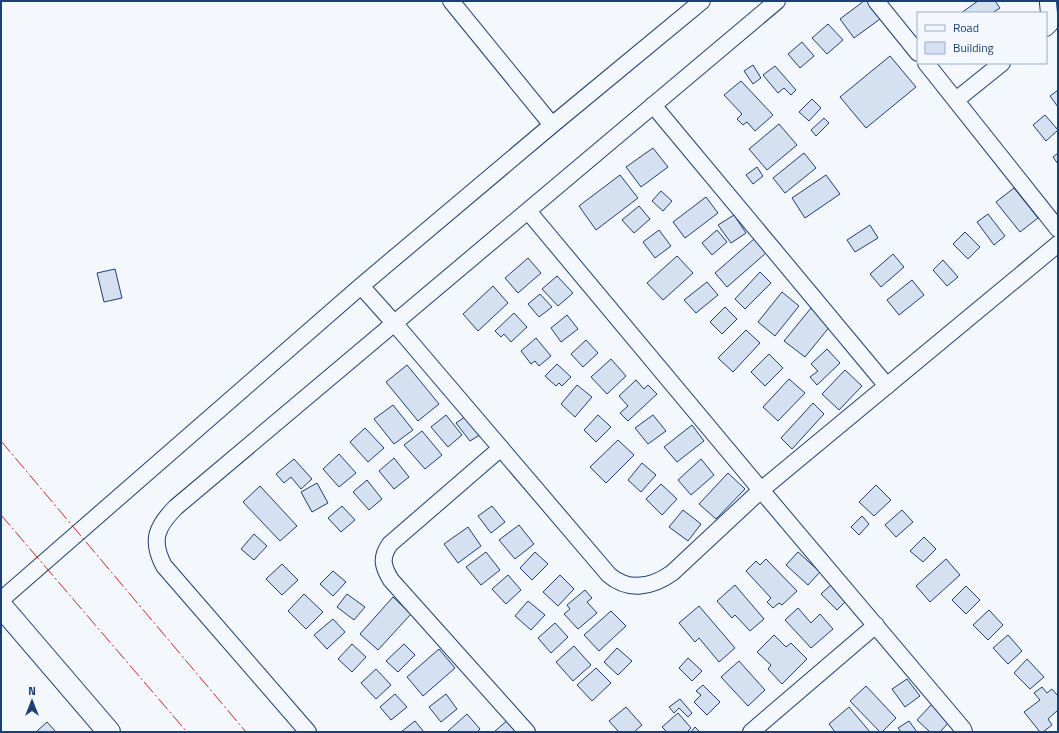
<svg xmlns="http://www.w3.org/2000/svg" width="1059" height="733" font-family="'Titillium Web',sans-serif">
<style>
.building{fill:#d5e0f0;stroke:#1d3f73}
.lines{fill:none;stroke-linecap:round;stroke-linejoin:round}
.street-casing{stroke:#1d3f73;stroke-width:18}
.primary-casing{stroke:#1d3f73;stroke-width:24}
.street{stroke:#f4f7fb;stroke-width:16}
.primary{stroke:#f4f7fb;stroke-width:22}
.power{stroke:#c62828;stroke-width:1;stroke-dasharray:14 3 2 3;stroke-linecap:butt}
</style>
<rect width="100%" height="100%" fill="#f4f7fb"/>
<path class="building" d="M864,1H867L880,19L854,38L840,19Z
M978,1H995L1000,8L992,13H961Z
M828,24L843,40L827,54L812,38Z
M802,42L814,56L800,68L788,54Z
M890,56L916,87L866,128L840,97Z
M753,65L761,78L753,84L744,71Z
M775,66L796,90L791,95L784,88L778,93L763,75Z
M741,81L773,115L755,131L747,122L743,125L737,119L742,114L724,95Z
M1058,90V107L1050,96Z
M812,99L821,108L809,121L799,112Z
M1045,115L1058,130L1046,141L1033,125Z
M824,118L829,123L816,136L811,130Z
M779,124L797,145L767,170L749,149Z
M653,148L668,167L641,187L626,167Z
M804,153L816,168L785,193L773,178Z
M1058,153V164L1053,157Z
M757,167L763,176L753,184L746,175Z
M620,175L638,198L596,230L579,206Z
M826,175L840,194L805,218L792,198Z
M1014,188L1038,218L1020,232L996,202Z
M661,191L672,201L663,211L652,201Z
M706,197L718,213L685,238L673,222Z
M639,206L650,219L634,233L622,220Z
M988,214L1005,236L994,245L977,222Z
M734,215L746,233L731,243L718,225Z
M870,225L878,238L855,252L847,240Z
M659,230L671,246L655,258L643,242Z
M717,230L727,242L712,255L702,243Z
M965,232L980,247L968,259L953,244Z
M754,239L766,253L727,287L715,273Z
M893,254L904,267L881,287L870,274Z
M677,256L693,273L663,300L647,283Z
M528,258L541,273L518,293L505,278Z
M943,260L958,277L947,286L933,270Z
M115,269L122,298L104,302L97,273Z
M760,272L771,283L745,309L735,299Z
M557,276L573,293L558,306L542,289Z
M912,280L924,295L899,315L887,300Z
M707,282L718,295L696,313L684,300Z
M493,286L508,303L478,331L463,314Z
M782,292L799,306L775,336L758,322Z
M540,294L552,307L539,317L528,304Z
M725,307L737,319L722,334L710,322Z
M811,308L831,325L805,357L784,341Z
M514,313L527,327L511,342L504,334L501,337L495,331Z
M567,315L578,329L561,342L551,328Z
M746,330L760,343L733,372L718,358Z
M536,338L551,356L539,366L535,361L531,364L521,351Z
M586,340L598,353L583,367L571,354Z
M827,349L840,363L817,385L810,377L818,371L811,364Z
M769,354L783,368L765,386L751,372Z
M611,359L626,376L607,394L591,377Z
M557,364L571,377L562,386L559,383L556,386L545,376Z
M407,365L439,404L418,421L386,382Z
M845,370L862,386L839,410L822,394Z
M789,379L805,393L778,421L763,407Z
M636,380L644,389L648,385L657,394L628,421L620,413L628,406L619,396Z
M577,385L592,397L575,417L561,404Z
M813,403L824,414L792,449L781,438Z
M393,405L413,430L394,444L374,419Z
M469,414L483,433L470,441L456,423Z
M446,415L462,435L448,447L431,427Z
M598,415L611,427L596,442L584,430Z
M653,415L666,431L648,444L635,428Z
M692,425L704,441L677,462L664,447Z
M365,428L384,448L368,462L350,442Z
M422,431L442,455L425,469L404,445Z
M618,440L634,455L606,483L590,467Z
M339,454L356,473L339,487L323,469Z
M394,458L409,477L394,489L379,471Z
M294,459L312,479L301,489L291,477L284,483L276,474Z
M701,459L714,475L691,495L678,480Z
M642,463L656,475L641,492L628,480Z
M728,473L745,489L716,519L699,504Z
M367,480L382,499L369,510L353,492Z
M317,483L328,503L312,512L301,492Z
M661,484L677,499L662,515L646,499Z
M876,485L891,500L874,516L859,502Z
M260,486L297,526L280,541L243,502Z
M342,506L355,520L341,532L328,518Z
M492,506L505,522L491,533L478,516Z
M683,510L701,524L688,541L669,527Z
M902,510L913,522L896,537L885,525Z
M862,516L869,524L859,535L851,527Z
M519,525L534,544L515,559L499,540Z
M468,527L481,546L458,563L444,544Z
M254,534L267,546L254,560L241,549Z
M924,537L936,549L923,562L910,551Z
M486,552L500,570L481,585L466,567Z
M535,552L548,564L532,580L520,568Z
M798,552L820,572L808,585L786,565Z
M766,559L797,591L782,605L779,603L773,608L767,602L771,598L746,571L756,561L760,565Z
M946,559L960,575L930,602L916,586Z
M282,564L298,580L282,595L266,579Z
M333,571L346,582L333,596L320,584Z
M508,575L521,590L506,604L492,589Z
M560,575L574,589L558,606L543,592Z
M834,582L849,598L837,610L821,594Z
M735,585L764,619L750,631L735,615L732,618L717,601Z
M966,586L980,600L966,614L952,600Z
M585,590L592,598L587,602L597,613L578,629L564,614L570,609L567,605Z
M304,594L323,612L306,629L288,611Z
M347,594L365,607L354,620L337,607Z
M393,597L411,614L378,650L360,634Z
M528,601L545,615L531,630L515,616Z
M699,606L735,648L719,662L699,638L695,642L679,623Z
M798,608L811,623L820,614L833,629L811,648L785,620Z
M989,610L1003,625L988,640L973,625Z
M611,611L626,626L599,651L584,635Z
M333,619L345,632L327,649L314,635Z
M555,623L568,637L551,653L538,638Z
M774,635L786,647L791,643L807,659L782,684L768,669L771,665L757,652Z
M1008,635L1022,651L1008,664L993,648Z
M352,644L366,657L352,672L338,659Z
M404,644L415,655L398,672L386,661Z
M574,646L591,665L573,681L556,662Z
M617,648L632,661L618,675L604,662Z
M439,649L455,668L423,696L407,677Z
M688,658L702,671L692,681L679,668Z
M1027,659L1044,677L1030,689L1014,673Z
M739,661L765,690L748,706L721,677Z
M596,668L611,683L592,701L577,685Z
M376,669L391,685L376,699L361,683Z
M907,679L920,696L905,707L892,689Z
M703,685L720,702L707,715L694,702L701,695L696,691Z
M866,686L896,718L882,732H880L850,701Z
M1042,687L1047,693L1052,689L1058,696V710L1048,719L1052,725L1043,732H1040L1024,712L1040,700L1034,693Z
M395,694L407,707L391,720L380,707Z
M446,694L457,709L441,722L429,707Z
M680,699L692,713L688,717L679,708L674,713L669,707Z
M932,704L950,721L940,732H930L917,720Z
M626,707L642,725L634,732H619L609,721Z
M849,707L870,732H835L829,724Z
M678,713L691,728L687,732H667L662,727Z
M467,714L480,729L477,732H449L448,731Z
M510,718L523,732H494Z
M415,721L424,732H401Z
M909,721L917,732H901L898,728Z
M47,722L56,732H36Z
M695,727L700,732H691Z"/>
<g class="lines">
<defs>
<path id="street" d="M451,1L552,125
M876,1L918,53
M1046,28L1050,24L1048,3
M926,63L1058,229
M956,100L1002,63
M653,105L887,386
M528,211L761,490L963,729L964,732
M361,286L395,324L609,575C629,592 652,587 672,573L761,490L1058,244
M501,448L390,544C380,558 383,567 391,580L527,732
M1,600L361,286L552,125L702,1
M308,732L164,566C150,540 157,526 176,507L777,1
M751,732L876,625"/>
<path id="primary" d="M1,606L109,732"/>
</defs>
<use href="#street" class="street-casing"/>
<use href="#primary" class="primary-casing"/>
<use href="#street" class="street"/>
<use href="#primary" class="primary"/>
<path class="power" d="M1,441L246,732
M1,515L187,732"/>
</g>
<rect width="1059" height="733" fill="none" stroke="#1d3f73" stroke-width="4"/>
<rect x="917" y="12" width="130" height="52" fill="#f4f7fb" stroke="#9eadc5"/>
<rect x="925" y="25" width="20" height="6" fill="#f4f7fb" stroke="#9eadc5"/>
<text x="953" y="32" font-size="12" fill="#1d3f73">Road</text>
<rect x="925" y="42" width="20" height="12" fill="#d5e0f0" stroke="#9eadc5"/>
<text x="953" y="52" font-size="12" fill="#1d3f73">Building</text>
<g transform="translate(32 701)" stroke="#f4f7fb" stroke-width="3" paint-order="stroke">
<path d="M0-3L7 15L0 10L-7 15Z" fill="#1d3f73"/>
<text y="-6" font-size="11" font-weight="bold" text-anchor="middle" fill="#1d3f73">N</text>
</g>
</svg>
